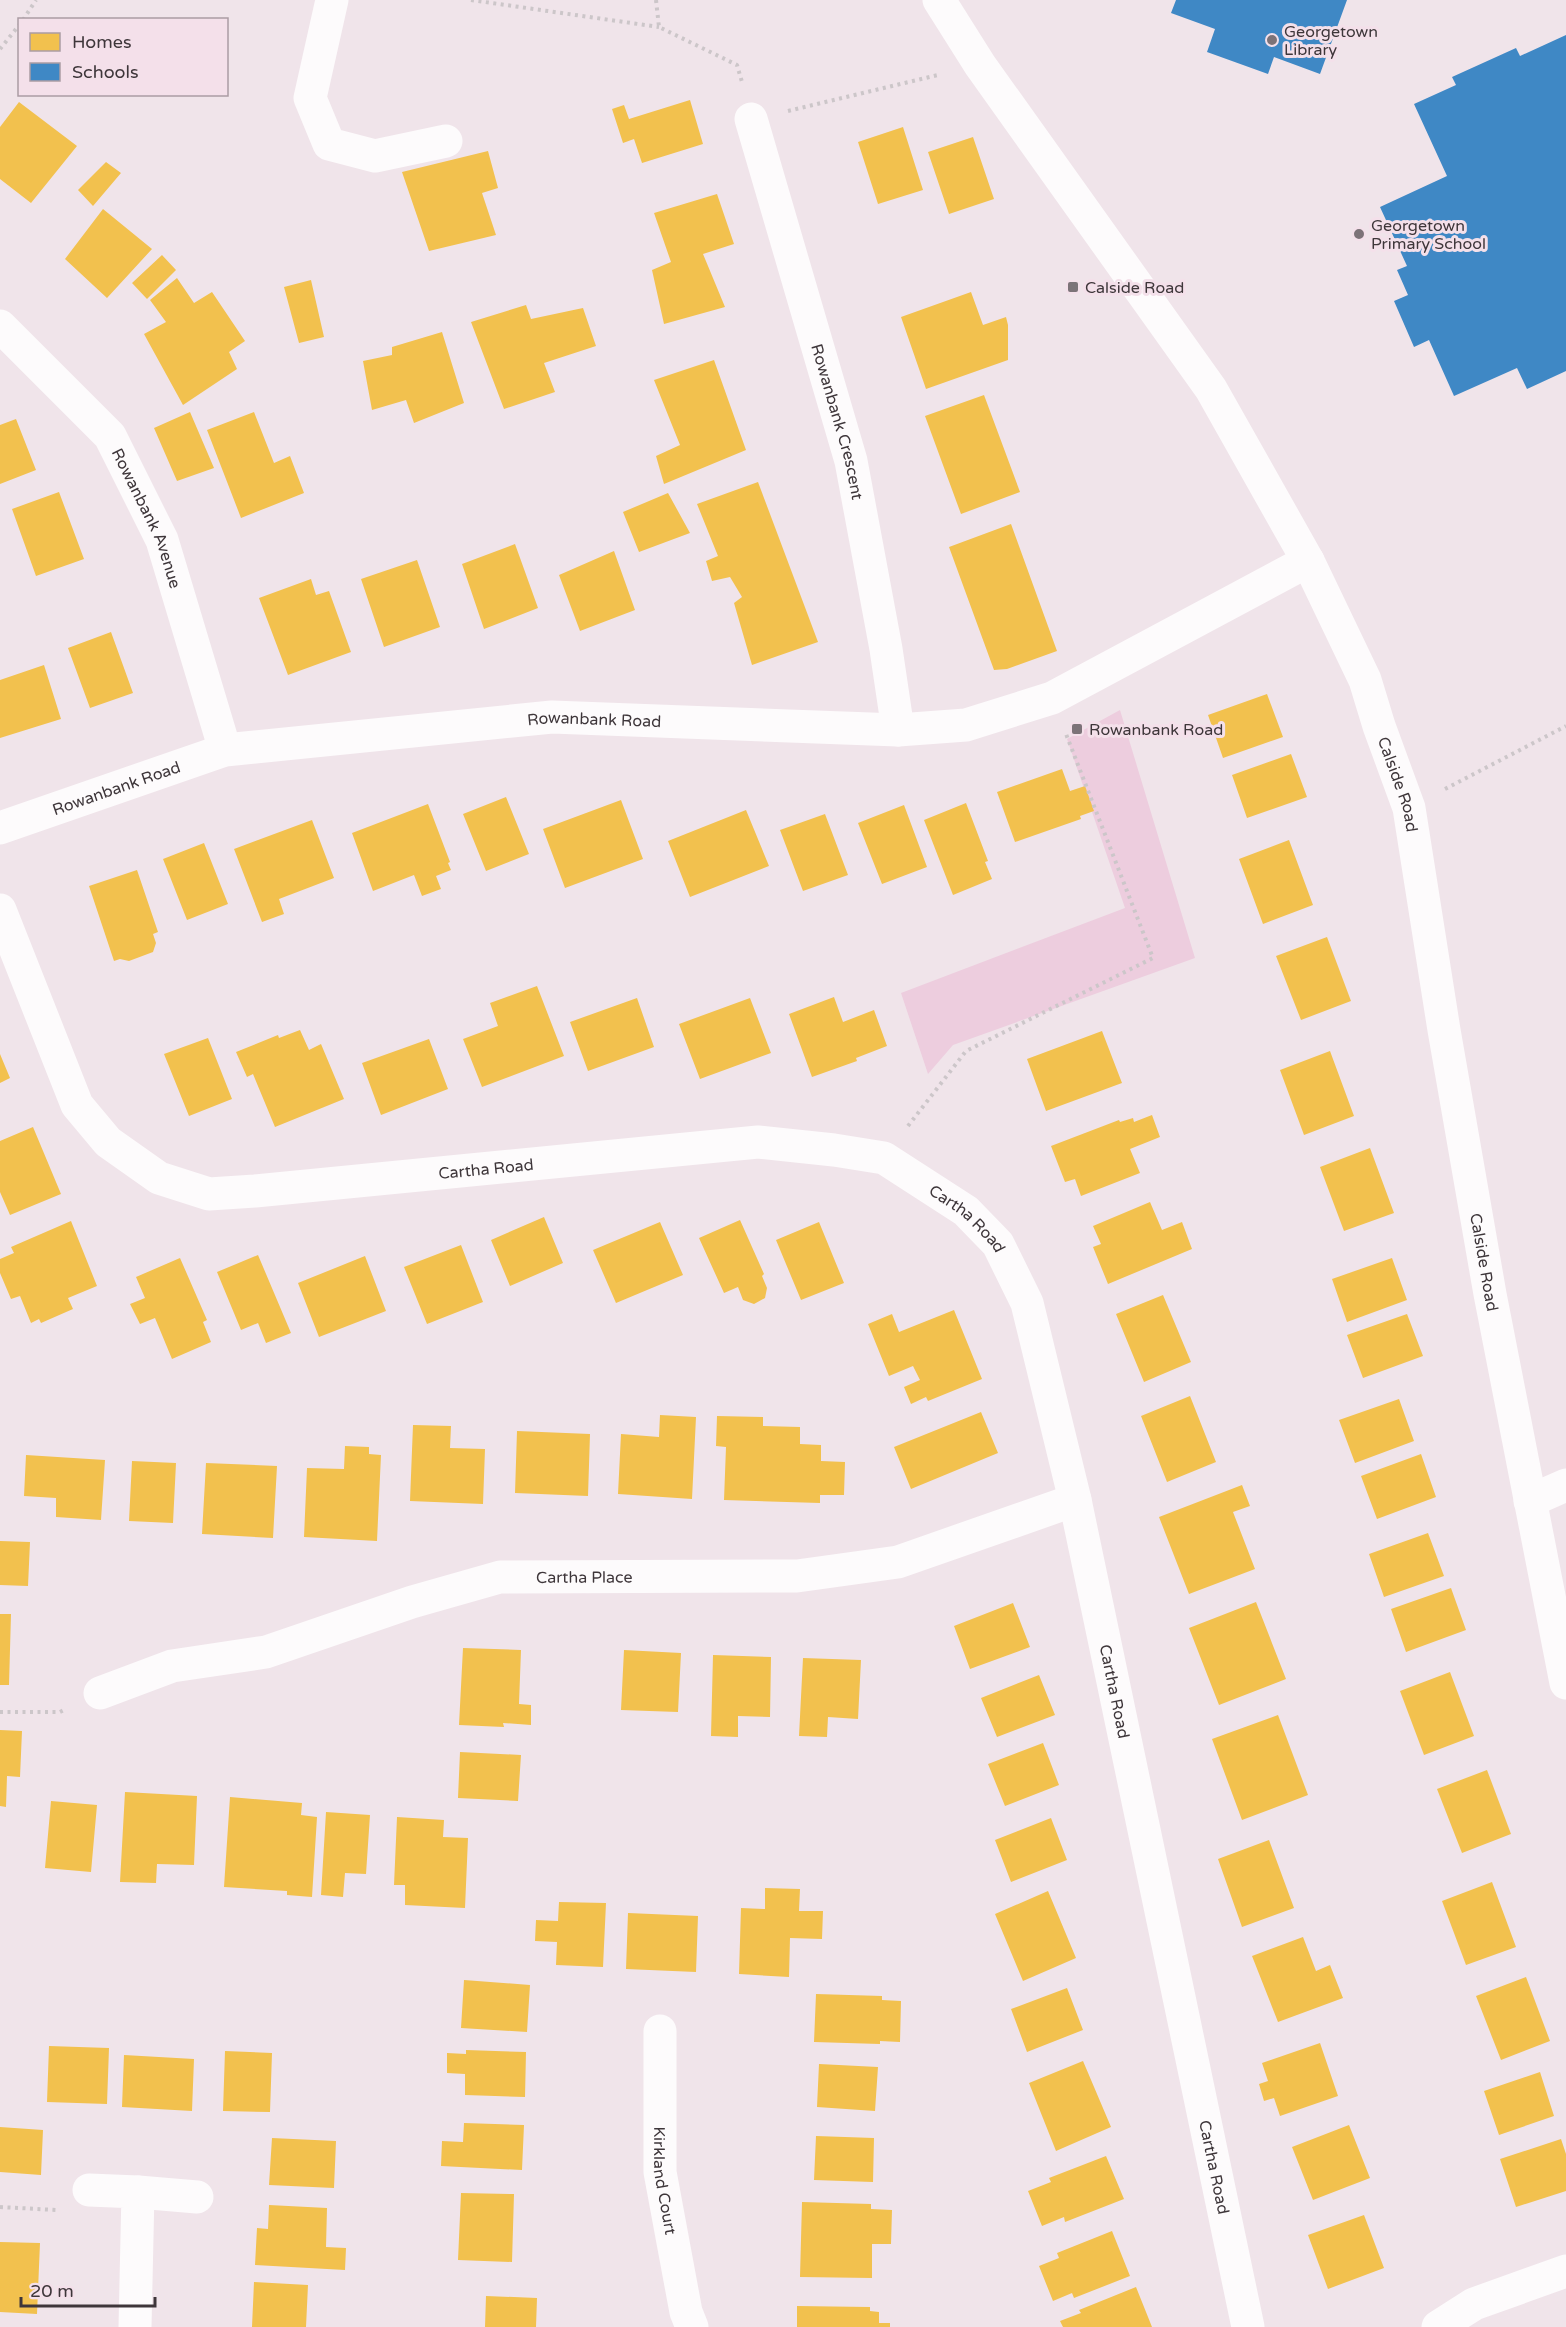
<svg xmlns="http://www.w3.org/2000/svg" width="1566" height="2327" font-family="'Varela Round',sans-serif">
<style>
.green{fill:#edcdde}
.homes{fill:#f2c14e}
.schools{fill:#3f88c5}
.lines{fill:none;stroke-linecap:round;stroke-linejoin:round}
.path{stroke:#ccc6c9;stroke-width:4;stroke-dasharray:3 4.5;stroke-linecap:butt}
.minor{stroke:#fdfbfc;stroke-width:33}
.poi-dot{fill:#7c7378;stroke:#f4e0ea;stroke-width:2}
.labels{text-anchor:middle;stroke-width:6;stroke-linejoin:round;paint-order:stroke}
.poi-label{font-size:16px;fill:#3e363a;stroke:#f4e0ea;text-anchor:start}
.street-label{font-size:16px;fill:#3e363a;stroke:#f4e0ea}
</style>
<rect width="100%" height="100%" fill="#f0e4ea"/>
<path class="green" d="M1120,710L1195,958L953,1045L928,1074L901,993L1125,908L1067,739Z"/>
<path class="homes" d="M690,100L703,144L642,163L634,139L623,143L612,109L624,105L629,119Z
M19,102L77,146L31,203L0,179V127Z
M903,127L923,190L878,204L858,142Z
M973,137L994,199L949,214L928,152Z
M488,151L498,188L482,193L496,235L429,251L402,172Z
M106,162L121,173L93,206L78,190Z
M717,194L734,244L703,254L725,307L664,324L652,270L671,262L654,213Z
M103,209L152,249L107,298L65,259Z
M162,255L176,270L147,299L132,283Z
M177,278L194,303L212,292L245,341L229,352L237,369L183,405L144,334L166,322L150,300Z
M311,280L324,337L299,343L284,287Z
M971,292L983,325L1006,317L1008,325V360L926,389L901,317Z
M526,305L531,319L583,308L596,346L544,363L555,392L504,409L471,322Z
M442,332L464,403L414,423L406,400L372,410L363,361L392,355V347Z
M714,360L746,450L664,484L656,456L680,445L654,380Z
M984,395L1020,492L961,514L925,416Z
M190,412L214,468L177,481L154,428Z
M254,412L274,463L290,456L304,493L241,518L207,430Z
M16,419L36,470L0,484V425Z
M758,482L818,642L752,665L734,603L742,597L730,577L712,581L706,561L718,556L697,504Z
M59,492L84,559L36,576L12,509Z
M668,493L690,533L639,552L623,512Z
M1011,524L1057,651L1007,669L994,670L949,547Z
M515,544L538,608L484,629L462,564Z
M614,551L635,610L580,631L559,575Z
M417,560L440,627L384,647L361,579Z
M311,579L316,595L329,591L351,652L288,675L259,598Z
M111,632L133,693L90,708L68,648Z
M44,665L61,719L0,738V680Z
M1267,694L1283,737L1223,758L1208,715Z
M1291,754L1307,797L1247,818L1232,775Z
M1062,769L1070,791L1085,786L1094,811L1080,816L1081,819L1015,842L997,792Z
M506,797L529,854L486,871L463,814Z
M621,800L643,859L565,888L543,829Z
M966,803L988,861L985,862L992,879L953,895L924,820Z
M428,804L450,862L448,863L451,870L436,876L441,889L422,896L414,875L373,891L352,833Z
M904,805L927,867L882,884L858,823Z
M746,810L769,866L690,897L668,841Z
M825,814L848,875L803,891L780,830Z
M312,820L334,878L279,899L284,914L262,922L234,849Z
M1289,840L1313,905L1263,924L1239,859Z
M204,843L228,904L187,920L163,859Z
M137,870L158,932L153,934L156,943L153,952L129,961L120,959L114,961L89,886Z
M1327,937L1351,1001L1301,1020L1276,956Z
M537,986L564,1056L482,1087L463,1039L498,1026L490,1003Z
M834,997L843,1022L874,1010L887,1046L856,1058L857,1061L812,1077L789,1014Z
M637,998L654,1047L588,1071L570,1022Z
M750,998L771,1053L700,1079L679,1024Z
M300,1030L309,1050L321,1044L344,1099L275,1127L253,1074L247,1077L236,1052L278,1035L279,1038Z
M1102,1031L1122,1083L1046,1111L1027,1059Z
M208,1038L232,1099L189,1116L164,1054Z
M429,1039L448,1089L381,1115L362,1063Z
M1330,1051L1354,1116L1304,1135L1280,1070Z
M0,1054L10,1078L0,1083Z
M1152,1115L1160,1137L1130,1149L1140,1173L1081,1196L1075,1179L1065,1182L1051,1146L1119,1120L1120,1122L1133,1118L1134,1122Z
M33,1127L61,1194L10,1215L0,1192V1141Z
M1370,1148L1394,1213L1344,1231L1320,1167Z
M1150,1202L1162,1230L1182,1222L1192,1249L1108,1284L1093,1247L1101,1244L1093,1226Z
M544,1217L563,1263L510,1286L491,1240Z
M740,1220L764,1274L762,1276L767,1288L765,1298L754,1304L743,1300L738,1287L724,1293L699,1238Z
M71,1221L97,1286L68,1298L73,1309L41,1323L39,1319L31,1323L20,1296L11,1299L0,1273V1259L14,1253L11,1247Z
M660,1222L683,1275L616,1303L593,1250Z
M819,1222L844,1283L801,1300L776,1240Z
M461,1245L483,1302L427,1324L404,1267Z
M258,1255L291,1333L266,1343L258,1323L241,1330L217,1272Z
M365,1256L386,1311L319,1337L298,1283Z
M180,1258L207,1320L203,1322L211,1342L172,1359L155,1318L140,1324L130,1304L145,1298L136,1277Z
M1392,1258L1407,1300L1347,1322L1332,1279Z
M1163,1295L1191,1362L1144,1382L1116,1314Z
M954,1310L982,1379L928,1401L926,1397L911,1404L904,1387L920,1380L913,1366L889,1376L868,1324L892,1314L899,1332Z
M1407,1314L1423,1356L1363,1378L1347,1335Z
M1190,1396L1216,1462L1167,1482L1141,1416Z
M1399,1399L1414,1441L1355,1463L1339,1420Z
M981,1412L998,1453L911,1489L894,1447Z
M660,1415L696,1417L692,1499L618,1494L621,1434L659,1437Z
M717,1416L763,1417V1426L800,1427V1444L821,1445V1461L845,1462L844,1495H820V1503L724,1500L726,1447L716,1446Z
M413,1425L451,1426L450,1448L485,1449L483,1504L410,1501Z
M517,1431L590,1434L588,1496L515,1493Z
M345,1446L369,1447V1454L381,1455L377,1541L304,1537L307,1468L344,1469Z
M1421,1454L1436,1497L1377,1519L1361,1476Z
M26,1455L105,1460L101,1520L56,1517V1498L24,1496Z
M132,1461L176,1463L173,1523L129,1521Z
M206,1463L277,1466L273,1538L202,1534Z
M1242,1485L1250,1506L1233,1512L1255,1569L1189,1594L1159,1517Z
M1428,1533L1444,1576L1384,1597L1369,1554Z
M0,1541L30,1542L28,1586L0,1585Z
M1451,1588L1466,1630L1406,1652L1391,1609Z
M1256,1602L1286,1679L1219,1705L1189,1628Z
M1013,1603L1030,1647L970,1669L954,1626Z
M0,1614H11L9,1685H0Z
M463,1648L521,1650L519,1704L531,1705V1725L503,1723L504,1727L459,1725Z
M624,1650L681,1653L678,1712L621,1710Z
M713,1655L771,1657L770,1717L738,1716V1737L711,1736Z
M803,1658L861,1660L858,1719L828,1717L827,1737L799,1736Z
M1450,1672L1474,1736L1424,1755L1400,1691Z
M1039,1675L1055,1715L997,1737L981,1698Z
M1278,1715L1308,1795L1242,1820L1212,1739Z
M0,1730L22,1731L20,1777L7,1776L6,1807L0,1806Z
M1043,1743L1059,1785L1005,1806L988,1764Z
M460,1752L521,1755L518,1801L458,1798Z
M1487,1770L1511,1834L1462,1853L1437,1789Z
M125,1792L197,1796L194,1865L157,1864L156,1883L120,1882Z
M230,1797L302,1803L301,1815L317,1817L312,1897L287,1895V1891L224,1887Z
M51,1801L97,1805L91,1872L45,1868Z
M326,1812L370,1815L366,1874L345,1873L343,1897L321,1895Z
M397,1817L444,1820L443,1837L468,1838L465,1908L405,1905V1885H394Z
M1051,1818L1067,1860L1011,1882L995,1840Z
M1269,1840L1294,1908L1242,1927L1218,1859Z
M1492,1882L1516,1947L1466,1965L1442,1901Z
M765,1888L800,1889L799,1911H823L822,1939L790,1938L789,1977L739,1974L741,1908L765,1909Z
M1048,1891L1076,1958L1023,1981L995,1914Z
M559,1902L606,1903L603,1967L556,1965L557,1942L535,1941L536,1920L558,1921Z
M628,1913L698,1916L696,1972L626,1969Z
M1303,1937L1316,1971L1330,1965L1343,1998L1278,2022L1252,1956Z
M1526,1977L1550,2041L1501,2060L1476,1996Z
M464,1980L530,1985L527,2032L461,2028Z
M1067,1988L1083,2030L1027,2052L1011,2009Z
M816,1994L882,1996V2000L901,2001L900,2042L880,2041V2044L814,2042Z
M1320,2043L1338,2096L1280,2116L1274,2098L1264,2101L1259,2084L1268,2081L1262,2063Z
M49,2046L109,2048L107,2104L47,2102Z
M466,2050L526,2052L525,2097L465,2095V2074L447,2073V2053L466,2054Z
M225,2051L272,2053L270,2112L223,2111Z
M124,2055L194,2059L192,2111L122,2107Z
M1083,2061L1111,2127L1056,2151L1029,2083Z
M819,2064L878,2067L875,2111L817,2107Z
M1540,2072L1554,2116L1499,2135L1484,2091Z
M464,2123L524,2125L522,2170L441,2166L442,2141L463,2142Z
M1349,2125L1370,2178L1313,2200L1292,2147Z
M0,2127L43,2130L41,2175L0,2172Z
M816,2136L874,2138L873,2182L814,2180Z
M272,2138L336,2141L334,2188L269,2185Z
M1561,2139L1566,2154V2191L1516,2207L1500,2159Z
M1106,2156L1124,2199L1065,2222L1064,2217L1042,2226L1028,2191L1051,2182L1049,2178Z
M461,2193L514,2194L512,2262L458,2260Z
M802,2202L871,2204V2209L892,2210L891,2244H872V2278L800,2277Z
M269,2205L327,2208L326,2247L346,2248L345,2270L255,2265L257,2228L268,2229Z
M1364,2215L1384,2268L1328,2289L1308,2235Z
M1112,2231L1130,2276L1074,2298L1072,2293L1053,2301L1039,2266L1059,2258L1057,2253Z
M0,2242L40,2243L37,2314L0,2312Z
M254,2282L308,2285L306,2327H252Z
M1136,2287L1152,2327H1063L1060,2321L1081,2313L1079,2310Z
M486,2296L537,2298L536,2327H485Z
M797,2306L870,2307V2311L879,2312V2323H890V2327H797Z"/>
<path class="schools" d="M1176,0H1347L1320,74L1274,57L1268,74L1207,52L1215,29L1171,13Z
M1566,35V371L1527,389L1517,368L1454,396L1429,340L1414,347L1394,301L1408,295L1397,270L1407,266L1380,207L1447,176L1414,104L1456,85L1452,77L1516,48L1520,56Z"/>
<g class="lines">
<path class="path" d="M471,0L659,27
M656,0L659,27L737,65L742,82
M23,20L36,0
M0,49L20,24
M788,111L938,75
M1445,789L1566,726
M908,1126L966,1051L1153,958L1066,734
M0,1712H60L64,1710
M0,2207L56,2210"/>
<g class="minor">
<path d="M332,0L310,98L329,144L375,156L446,141"/>
<path id="s1" d="M939,0L980,65L1211,389L1308,561L1365,680L1379,726L1409,808L1444,1030L1490,1294L1566,1683"/>
<path id="s2" d="M751,119L851,461L886,649L898,730"/>
<path id="s3" d="M0,326L110,436L162,540L225,750"/>
<path id="s4" d="M0,828L225,750L552,717L898,730L966,725L1052,698L1308,561"/>
<path id="s5" d="M0,910L77,1105L108,1142L159,1178L209,1194L255,1191L758,1142L834,1150L884,1158L966,1211L998,1244L1027,1303L1075,1500L1248,2327"/>
<path d="M1530,1501L1566,1485"/>
<path id="s6" d="M100,1693L172,1666L266,1652L412,1602L500,1577L797,1576L898,1562L1075,1500"/>
<path id="s7" d="M660,2031V2172L686,2312L692,2327"/>
<path d="M89,2190L138,2192L135,2327"/>
<path d="M138,2192L197,2197"/>
<path d="M1438,2327L1474,2304L1566,2271"/>
</g>
</g>
<g class="poi-dot">
<circle cx="1272" cy="40" r="6"/>
<circle cx="1359" cy="234" r="6"/>
<rect x="1067" y="281" width="12" height="12" rx="3"/>
<rect x="1071" y="723" width="12" height="12" rx="3"/>
</g>
<g class="labels">
<g class="poi-label">
<text x="1284" y="37">Georgetown<tspan x="1284" dy="18">Library</tspan></text>
<text x="1371" y="231">Georgetown<tspan x="1371" dy="18">Primary School</tspan></text>
<text x="1085" y="293">Calside Road</text>
<text x="1089" y="735">Rowanbank Road</text>
</g>
<g class="street-label">
<text dy="6" stroke="none"><textPath href="#s2" startOffset="315">Rowanbank Crescent</textPath></text>
<text dy="6" stroke="none"><textPath href="#s3" startOffset="246">Rowanbank Avenue</textPath></text>
<text dy="6" stroke="none"><textPath href="#s4" startOffset="609">Rowanbank Road</textPath></text>
<text dy="6" stroke="none"><textPath href="#s1" startOffset="914">Calside Road</textPath></text>
<text dy="6" stroke="none"><textPath href="#s4" startOffset="123">Rowanbank Road</textPath></text>
<text dy="6" stroke="none"><textPath href="#s5" startOffset="651">Cartha Road</textPath></text>
<text dy="6" stroke="none"><textPath href="#s5" startOffset="1155">Cartha Road</textPath></text>
<text dy="6" stroke="none"><textPath href="#s1" startOffset="1400">Calside Road</textPath></text>
<text dy="6" stroke="none"><textPath href="#s6" startOffset="502">Cartha Place</textPath></text>
<text dy="6" stroke="none"><textPath href="#s5" startOffset="1659">Cartha Road</textPath></text>
<text dy="6" stroke="none"><textPath href="#s5" startOffset="2145">Cartha Road</textPath></text>
<text dy="6" stroke="none"><textPath href="#s7" startOffset="150">Kirkland Court</textPath></text>
</g>
</g>
<rect x="18" y="18" width="210" height="78" fill="#f4e0ea" stroke="#ab9ca4" stroke-width="1.5"/>
<rect x="30" y="33" width="30" height="18" fill="#f2c14e" stroke="#ab9ca4" stroke-width="1.5"/>
<text x="72" y="48" font-size="18" fill="#3e363a">Homes</text>
<rect x="30" y="63" width="30" height="18" fill="#3f88c5" stroke="#ab9ca4" stroke-width="1.5"/>
<text x="72" y="78" font-size="18" fill="#3e363a">Schools</text>
<path d="M21 2297v9h134v-9" fill="none" stroke="#3e363a" stroke-width="3"/>
<text x="30" y="2297" font-size="18" fill="#3e363a" stroke="#f4e0ea" stroke-width="4.5" paint-order="stroke">20 m</text>
</svg>
